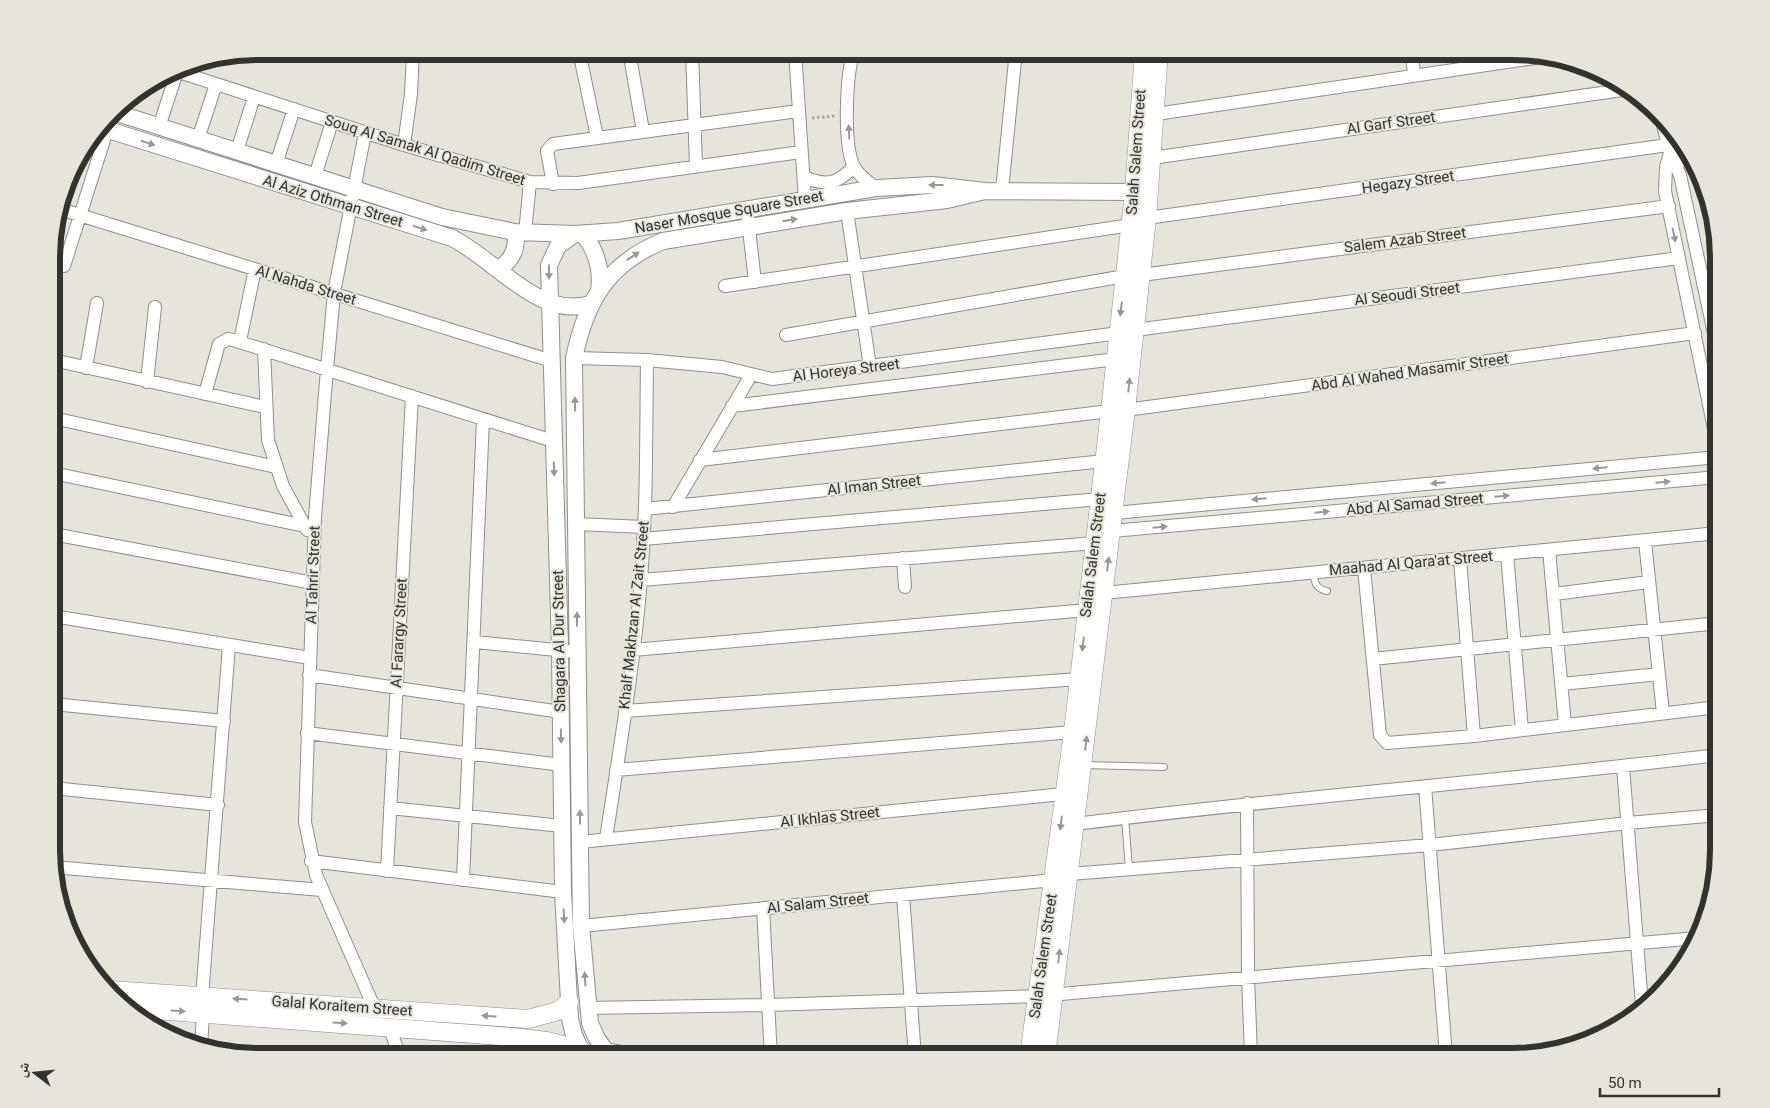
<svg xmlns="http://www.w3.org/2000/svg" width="1770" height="1108" font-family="Roboto,'Noto Naskh Arabic',sans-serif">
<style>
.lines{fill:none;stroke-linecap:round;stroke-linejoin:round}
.service-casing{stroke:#918f87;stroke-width:8}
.minor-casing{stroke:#918f87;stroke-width:14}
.tertiary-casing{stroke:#918f87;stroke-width:18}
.secondary-casing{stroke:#918f87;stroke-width:19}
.path{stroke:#acaaa3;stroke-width:3;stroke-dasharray:2.5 2.5;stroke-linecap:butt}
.service{stroke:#fff;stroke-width:6}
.minor{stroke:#fff;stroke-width:12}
.tertiary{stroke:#fff;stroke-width:16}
.secondary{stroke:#fff;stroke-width:18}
.oneway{fill:#999897}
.labels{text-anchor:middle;stroke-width:4;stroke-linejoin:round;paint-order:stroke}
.street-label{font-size:15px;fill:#33322f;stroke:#e6e4db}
.rim{fill:none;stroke:#33322f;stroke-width:6}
</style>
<rect width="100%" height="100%" fill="#e6e4db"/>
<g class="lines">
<defs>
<path id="service" d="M1313,573C1315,583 1316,589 1327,591
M1083,765L1164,767
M1125,818L1129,869"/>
<path id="minor" d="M579,51L597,137
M629,51L643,131
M692,51L696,166
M795,51L805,200
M854,51C846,74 843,145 854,167C859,176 868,182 876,188
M1412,51L1414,76
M173,70L404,145L530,182L578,183L801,152
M1156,114L1548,56
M1663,125L1670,153L1680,175L1718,352
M159,127L177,72
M365,133L334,293L327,369L315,517L305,822L316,875L374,1007
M198,139L216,84
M404,145L411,94L413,51
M237,151L254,97
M1670,153L1666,167L1665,191L1718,448
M1152,158L1629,89
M1675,162L1692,159
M276,164L294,109
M315,176L332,122
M804,177C826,186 837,185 854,166
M553,184L547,151L553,144L798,111
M1002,190L1016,51
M60,209L552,361
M847,211L870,367
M1147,218L1668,145
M748,220L755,282
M525,233L530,182
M64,266L112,115
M1141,275L1669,206
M1703,283L1718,280
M725,286L1131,225
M1135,330L1679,258
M786,335L1125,276
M240,341L255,269
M264,349L268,440L283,486L307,530
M574,358L647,360L722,367L772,379L1119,333
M53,360L265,407
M86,368L97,303
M147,382L155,307
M205,394L219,344L228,339L233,340L553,441
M732,406L1116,359
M1126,410L1695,333
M53,418L276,467
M700,460L1110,411
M53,473L305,526
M673,507L751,375
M645,509L1104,461
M1114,513L1718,457
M576,524L644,527
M1112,531L1718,477
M53,534L313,583
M643,539L1100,499
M1645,541L1663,713
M1549,550L1565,725
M1507,554L1522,730
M903,558L905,587
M1460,559L1474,736
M1364,568L1380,735L1387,743L1474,736L1718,707
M641,580L1095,543
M1104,593L1718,533
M1554,594L1649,582
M53,616L310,658
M475,642L577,652
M633,650L1087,610
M1373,659L1718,623
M309,675L561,712
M1562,684L1659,674
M53,704L224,721
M625,711L1079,679
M307,733L562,765
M1623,767L1642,1005
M616,770L1073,732
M1425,786L1446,1056
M53,788L218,805
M1247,803L1248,976L1251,1056
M390,808L562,826
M1076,824C1289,797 1504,781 1718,755
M606,839C619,752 634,666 641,579C647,506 646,433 647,360
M580,842L1073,793
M311,861L563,892
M53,867L322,890
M387,871L412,396
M1070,874L1430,845L1628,823L1718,815
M463,880L483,419
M903,895L915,1057
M763,908L771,1057
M581,926L1054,880
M202,997L229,645
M587,1008L768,1005L1038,996L1697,938
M389,1026L400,1057
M201,1048L203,1013
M605,1049L649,1057"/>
<path id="tertiary" d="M114,112L442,217L515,232L575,234L618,231L876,188L932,185L985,191L1134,192
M102,128L452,238C495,259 539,320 590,304
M575,234L558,246L549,265L560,650L563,892L570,1019L574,1035L584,1057
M583,234C597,251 602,269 599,291
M498,269C512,261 518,248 515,232
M610,1057L596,1037L590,1023L581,926L574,358C586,301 607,264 663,241L847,211L947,200L985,191"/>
<path id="secondary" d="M111,990L528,1019L558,1011L569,1002
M129,1008L512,1037L547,1041L581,1050
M1029,1056L1073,732L1110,411L1134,192L1144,51
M1046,1056L1126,410L1147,218L1159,51"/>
</defs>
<use href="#service" class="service-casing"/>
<use href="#minor" class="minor-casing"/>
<use href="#tertiary" class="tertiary-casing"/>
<use href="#secondary" class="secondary-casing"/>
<path class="path" d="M812,118L835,116"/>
<use href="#service" class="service"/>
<use href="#minor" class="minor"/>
<use href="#tertiary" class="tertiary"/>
<use href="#secondary" class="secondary"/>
</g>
<defs><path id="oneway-solid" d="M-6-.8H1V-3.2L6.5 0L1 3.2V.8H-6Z" transform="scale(1.25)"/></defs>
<g class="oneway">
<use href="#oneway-solid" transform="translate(849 132) rotate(-93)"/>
<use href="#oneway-solid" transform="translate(148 143) rotate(17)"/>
<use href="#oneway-solid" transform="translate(936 185) rotate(180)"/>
<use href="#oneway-solid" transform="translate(790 220) rotate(-9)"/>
<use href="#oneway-solid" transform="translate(420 228) rotate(18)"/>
<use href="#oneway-solid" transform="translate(1674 235) rotate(78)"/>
<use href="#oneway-solid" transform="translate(633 256) rotate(-34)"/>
<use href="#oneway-solid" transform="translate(549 272) rotate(90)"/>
<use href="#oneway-solid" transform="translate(1121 309) rotate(97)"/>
<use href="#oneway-solid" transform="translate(1129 385) rotate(-84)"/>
<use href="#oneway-solid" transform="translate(575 404) rotate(-91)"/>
<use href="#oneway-solid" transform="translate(1600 468) rotate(175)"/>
<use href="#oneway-solid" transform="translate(554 469) rotate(88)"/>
<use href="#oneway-solid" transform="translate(1663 482) rotate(-5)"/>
<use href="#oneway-solid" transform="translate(1438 483) rotate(175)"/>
<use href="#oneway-solid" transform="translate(1502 496) rotate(-5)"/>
<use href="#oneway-solid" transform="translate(1259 499) rotate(175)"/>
<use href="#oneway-solid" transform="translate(1322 512) rotate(-5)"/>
<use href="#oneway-solid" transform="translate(1160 527) rotate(-5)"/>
<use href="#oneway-solid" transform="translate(1108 564) rotate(-83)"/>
<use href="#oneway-solid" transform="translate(577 619) rotate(-90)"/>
<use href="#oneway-solid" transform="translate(1083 644) rotate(97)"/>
<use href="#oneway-solid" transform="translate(561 736) rotate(89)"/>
<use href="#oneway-solid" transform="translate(1086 743) rotate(-83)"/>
<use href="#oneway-solid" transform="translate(580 817) rotate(-91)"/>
<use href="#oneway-solid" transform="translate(1061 823) rotate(97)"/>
<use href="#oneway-solid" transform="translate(564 916) rotate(87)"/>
<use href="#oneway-solid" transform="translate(1059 956) rotate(-83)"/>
<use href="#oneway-solid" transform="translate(585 979) rotate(-94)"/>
<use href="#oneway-solid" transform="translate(240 999) rotate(-176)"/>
<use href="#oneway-solid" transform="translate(178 1011) rotate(4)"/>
<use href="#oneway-solid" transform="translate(489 1016) rotate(-176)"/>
<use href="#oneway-solid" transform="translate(340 1023) rotate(4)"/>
</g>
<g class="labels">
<g class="street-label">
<text transform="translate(1391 123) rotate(-8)" y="5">Al Garf Street</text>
<text transform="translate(425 150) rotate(17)" y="5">Souq Al Samak Al Qadim Street</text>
<text transform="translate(1136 152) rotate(-86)" y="5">Salah Salem Street</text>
<text transform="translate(1408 182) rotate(-8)" y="5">Hegazy Street</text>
<text transform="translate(333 201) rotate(17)" y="5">Al Aziz Othman Street</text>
<text transform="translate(729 212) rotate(-10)" y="5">Naser Mosque Square Street</text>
<text transform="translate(1405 240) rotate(-7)" y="5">Salem Azab Street</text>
<text transform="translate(306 285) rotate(17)" y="5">Al Nahda Street</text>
<text transform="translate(1407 294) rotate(-7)" y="5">Al Seoudi Street</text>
<text transform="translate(846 370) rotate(-7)" y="5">Al Horeya Street</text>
<text transform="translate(1410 372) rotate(-8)" y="5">Abd Al Wahed Masamir Street</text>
<text transform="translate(874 485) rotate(-6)" y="5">Al Iman Street</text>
<text transform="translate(1415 504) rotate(-5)" y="5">Abd Al Samad Street</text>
<text transform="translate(1093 555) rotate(-83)" y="5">Salah Salem Street</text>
<text transform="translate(1411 563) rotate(-5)" y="5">Maahad Al Qara'at Street</text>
<text transform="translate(313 575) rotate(-88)" y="5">Al Tahrir Street</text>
<text transform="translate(634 615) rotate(-84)" y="5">Khalf Makhzan Al Zait Street</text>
<text transform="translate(399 633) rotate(-87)" y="5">Al Farargy Street</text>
<text transform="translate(559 641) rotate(-91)" y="5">Shagara Al Dur Street</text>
<text transform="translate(830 817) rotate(-6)" y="5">Al Ikhlas Street</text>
<text transform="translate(818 903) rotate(-6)" y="5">Al Salam Street</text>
<text transform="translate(1043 956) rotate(-82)" y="5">Salah Salem Street</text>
<text transform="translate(342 1006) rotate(4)" y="5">Galal Koraitem Street</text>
</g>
</g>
<path d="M0 0H1770V1108H0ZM258 60H1512A198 198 0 0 1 1710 258V850A198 198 0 0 1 1512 1048H258A198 198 0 0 1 60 850V258A198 198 0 0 1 258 60Z" fill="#e6e4db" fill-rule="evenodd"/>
<path class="rim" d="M258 60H1512A198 198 0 0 1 1710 258V850A198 198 0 0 1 1512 1048H258A198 198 0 0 1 60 850V258A198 198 0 0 1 258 60Z"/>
<g transform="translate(35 1073) rotate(286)" stroke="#e6e4db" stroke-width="4" paint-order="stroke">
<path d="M0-4L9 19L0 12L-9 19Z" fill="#33322f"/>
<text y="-8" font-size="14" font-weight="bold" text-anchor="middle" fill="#33322f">ش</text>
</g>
<path d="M1600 1088v8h119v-8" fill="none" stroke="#33322f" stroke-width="2.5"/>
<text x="1608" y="1088" font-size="15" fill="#33322f" stroke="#e6e4db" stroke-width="4" paint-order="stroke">50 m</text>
</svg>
